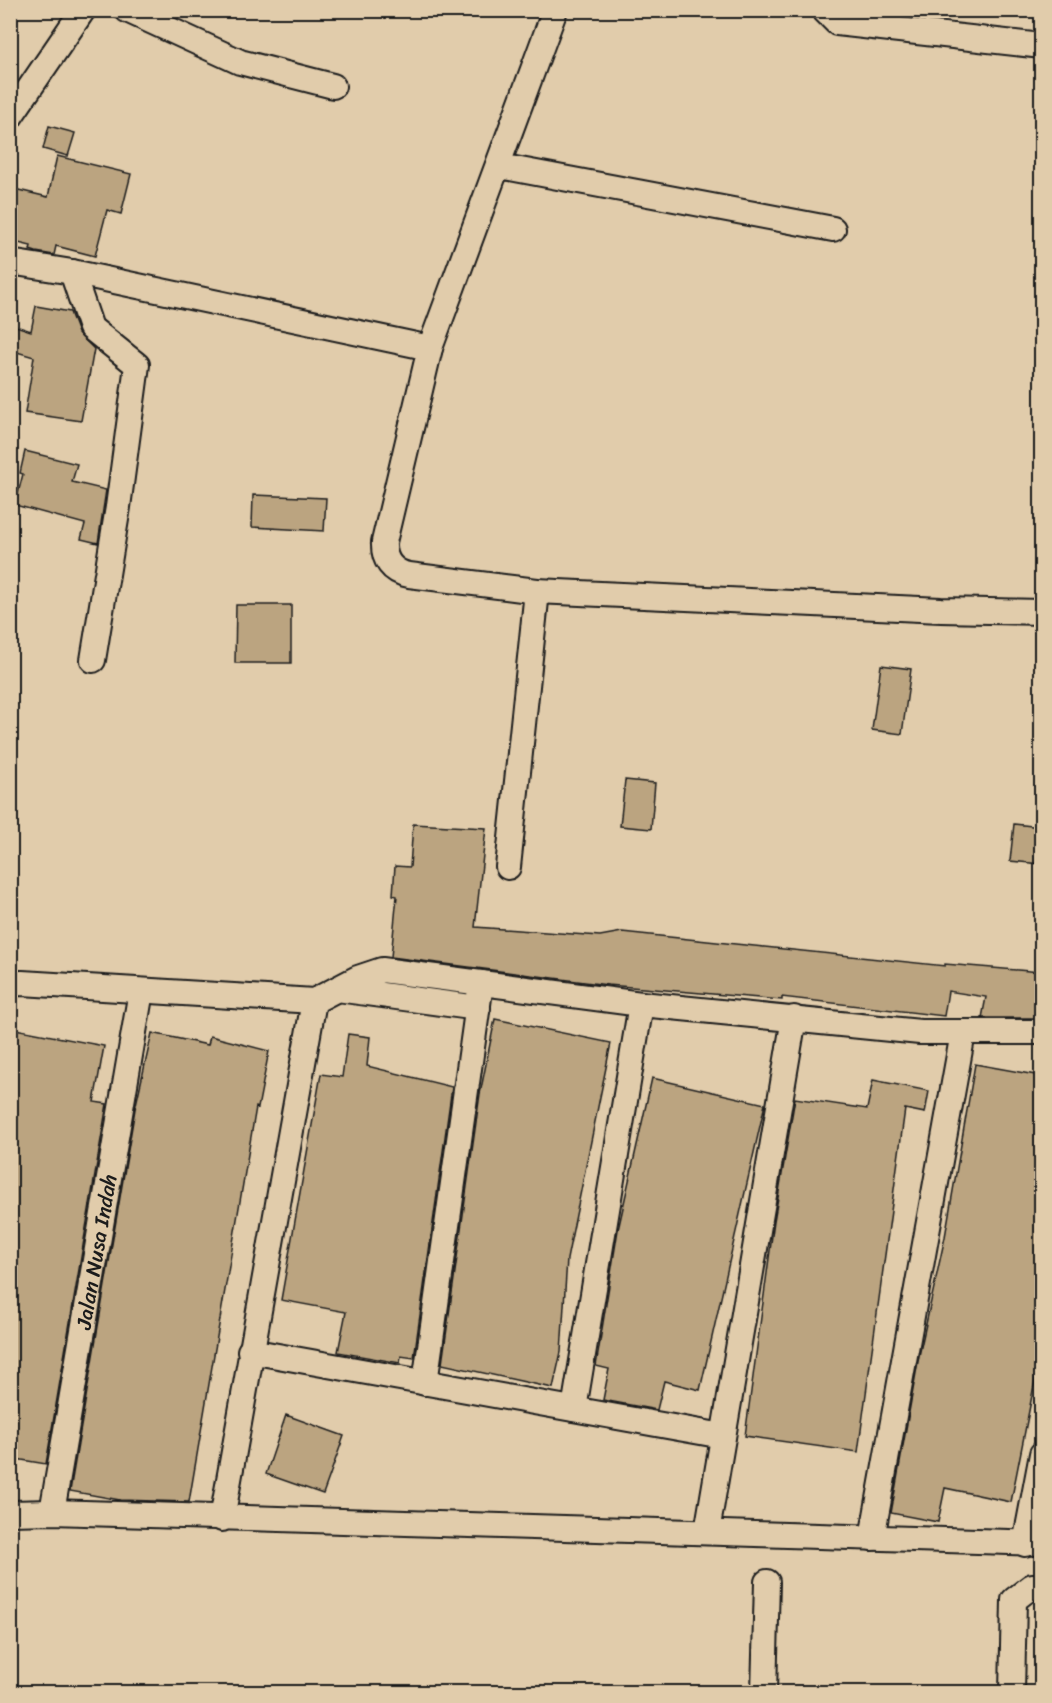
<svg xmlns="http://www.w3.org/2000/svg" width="1052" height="1703" font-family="Sriracha,sans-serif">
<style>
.building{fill:#bba480;stroke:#1c1c1c;stroke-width:1.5}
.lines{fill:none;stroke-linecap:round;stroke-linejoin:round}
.street-casing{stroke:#1c1c1c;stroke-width:28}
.street{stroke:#e1ccab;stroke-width:24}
.labels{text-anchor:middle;stroke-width:4.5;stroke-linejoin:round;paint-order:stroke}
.street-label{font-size:21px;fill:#1c1c1c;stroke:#e1ccab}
</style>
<rect width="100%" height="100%" fill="#e1ccab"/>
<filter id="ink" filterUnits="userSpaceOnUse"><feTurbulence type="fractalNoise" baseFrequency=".0167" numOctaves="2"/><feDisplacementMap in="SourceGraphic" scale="12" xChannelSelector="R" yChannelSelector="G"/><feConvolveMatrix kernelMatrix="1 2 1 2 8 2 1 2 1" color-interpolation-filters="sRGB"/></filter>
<g filter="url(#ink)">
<path class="building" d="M49,126L75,133L68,156L43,149Z
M57,156L131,174L121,214L107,210L95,256L56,246L54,255L36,252L30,250L31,246L10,241V188L48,197Z
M36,306L70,312L78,333L94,349L81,421L25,413L34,357L10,350V324L31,331Z
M25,451L77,464L72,482L106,490L98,543L81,539L85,524L15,505L23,474L20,473Z
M253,495L326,498L324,531L252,527Z
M236,605H291V663H235Z
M881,665L911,669L902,734L872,730Z
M625,780L655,783L651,829L620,826Z
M413,824L486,828L475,927L600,936L622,932L945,966V964L1041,972V1018H982L986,997L948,991L944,1016L782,997V1000L608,985L391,957L397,896L393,895L395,866L410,867Z
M1014,824L1041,827V864L1010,861Z
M495,1019L611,1043L567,1259L561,1352L553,1388L442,1364L480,1094Z
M10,1028L104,1046L94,1102L107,1104L46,1464L10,1458Z
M152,1033L208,1045L210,1036L269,1051L258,1108L256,1107L189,1502L120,1500L70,1491L135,1109Z
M348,1034L370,1037L367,1066L452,1087L414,1358L401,1356L400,1363L338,1352L346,1312L281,1300L321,1074L342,1077Z
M975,1064L1041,1076V1350L1011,1502L945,1488L938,1522L891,1513L919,1356L945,1237Z
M652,1078L765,1104L700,1390L664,1381L657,1410L603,1400L609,1369L596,1366L618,1230Z
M873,1080L929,1091L925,1113L905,1109L858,1452L745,1436L774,1221L795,1098L867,1109Z
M286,1415L344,1436L323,1494L266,1474Z"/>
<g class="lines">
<defs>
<g id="street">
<path d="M127,10L240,62L333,86"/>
<path d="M555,10L430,348L384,542C383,560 392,572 409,575L537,591L941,610L1042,612"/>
<path d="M824,10L837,23L1042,46"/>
<path d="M10,117L83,10"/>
<path d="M499,166L833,229"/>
<path d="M10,262L72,272L430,348"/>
<path d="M72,272L91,328L137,365L118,507L93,660"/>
<path d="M508,867L537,591"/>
<path d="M10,984L22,983L314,1001L358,978L382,970L641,1004L920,1032H1042"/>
<path d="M337,989L478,1008"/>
<path d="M250,1351L723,1436"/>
<path d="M425,1383L481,983"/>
<path d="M574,1409L641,1004"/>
<path id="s1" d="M52,1512L141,991"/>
<path d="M10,1513L52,1512L1042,1543"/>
<path d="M222,1519L314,1001"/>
<path d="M707,1532L794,1018"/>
<path d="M872,1538L963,1033"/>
<path d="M1025,1544L1042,1454"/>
<path d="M764,1692L767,1582"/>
<path d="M1012,1692L1014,1600L1032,1586L1042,1587"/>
</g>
</defs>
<use href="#street" class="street-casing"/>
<use href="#street" class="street"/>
</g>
</g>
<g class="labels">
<g class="street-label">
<text dy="7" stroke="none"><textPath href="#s1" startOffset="264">Jalan Nusa Indah</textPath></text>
</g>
</g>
<rect width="1052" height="1703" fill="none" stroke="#e1ccab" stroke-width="36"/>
<rect x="18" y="18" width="1016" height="1667" fill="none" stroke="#1c1c1c" stroke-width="2" filter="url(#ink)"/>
</svg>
